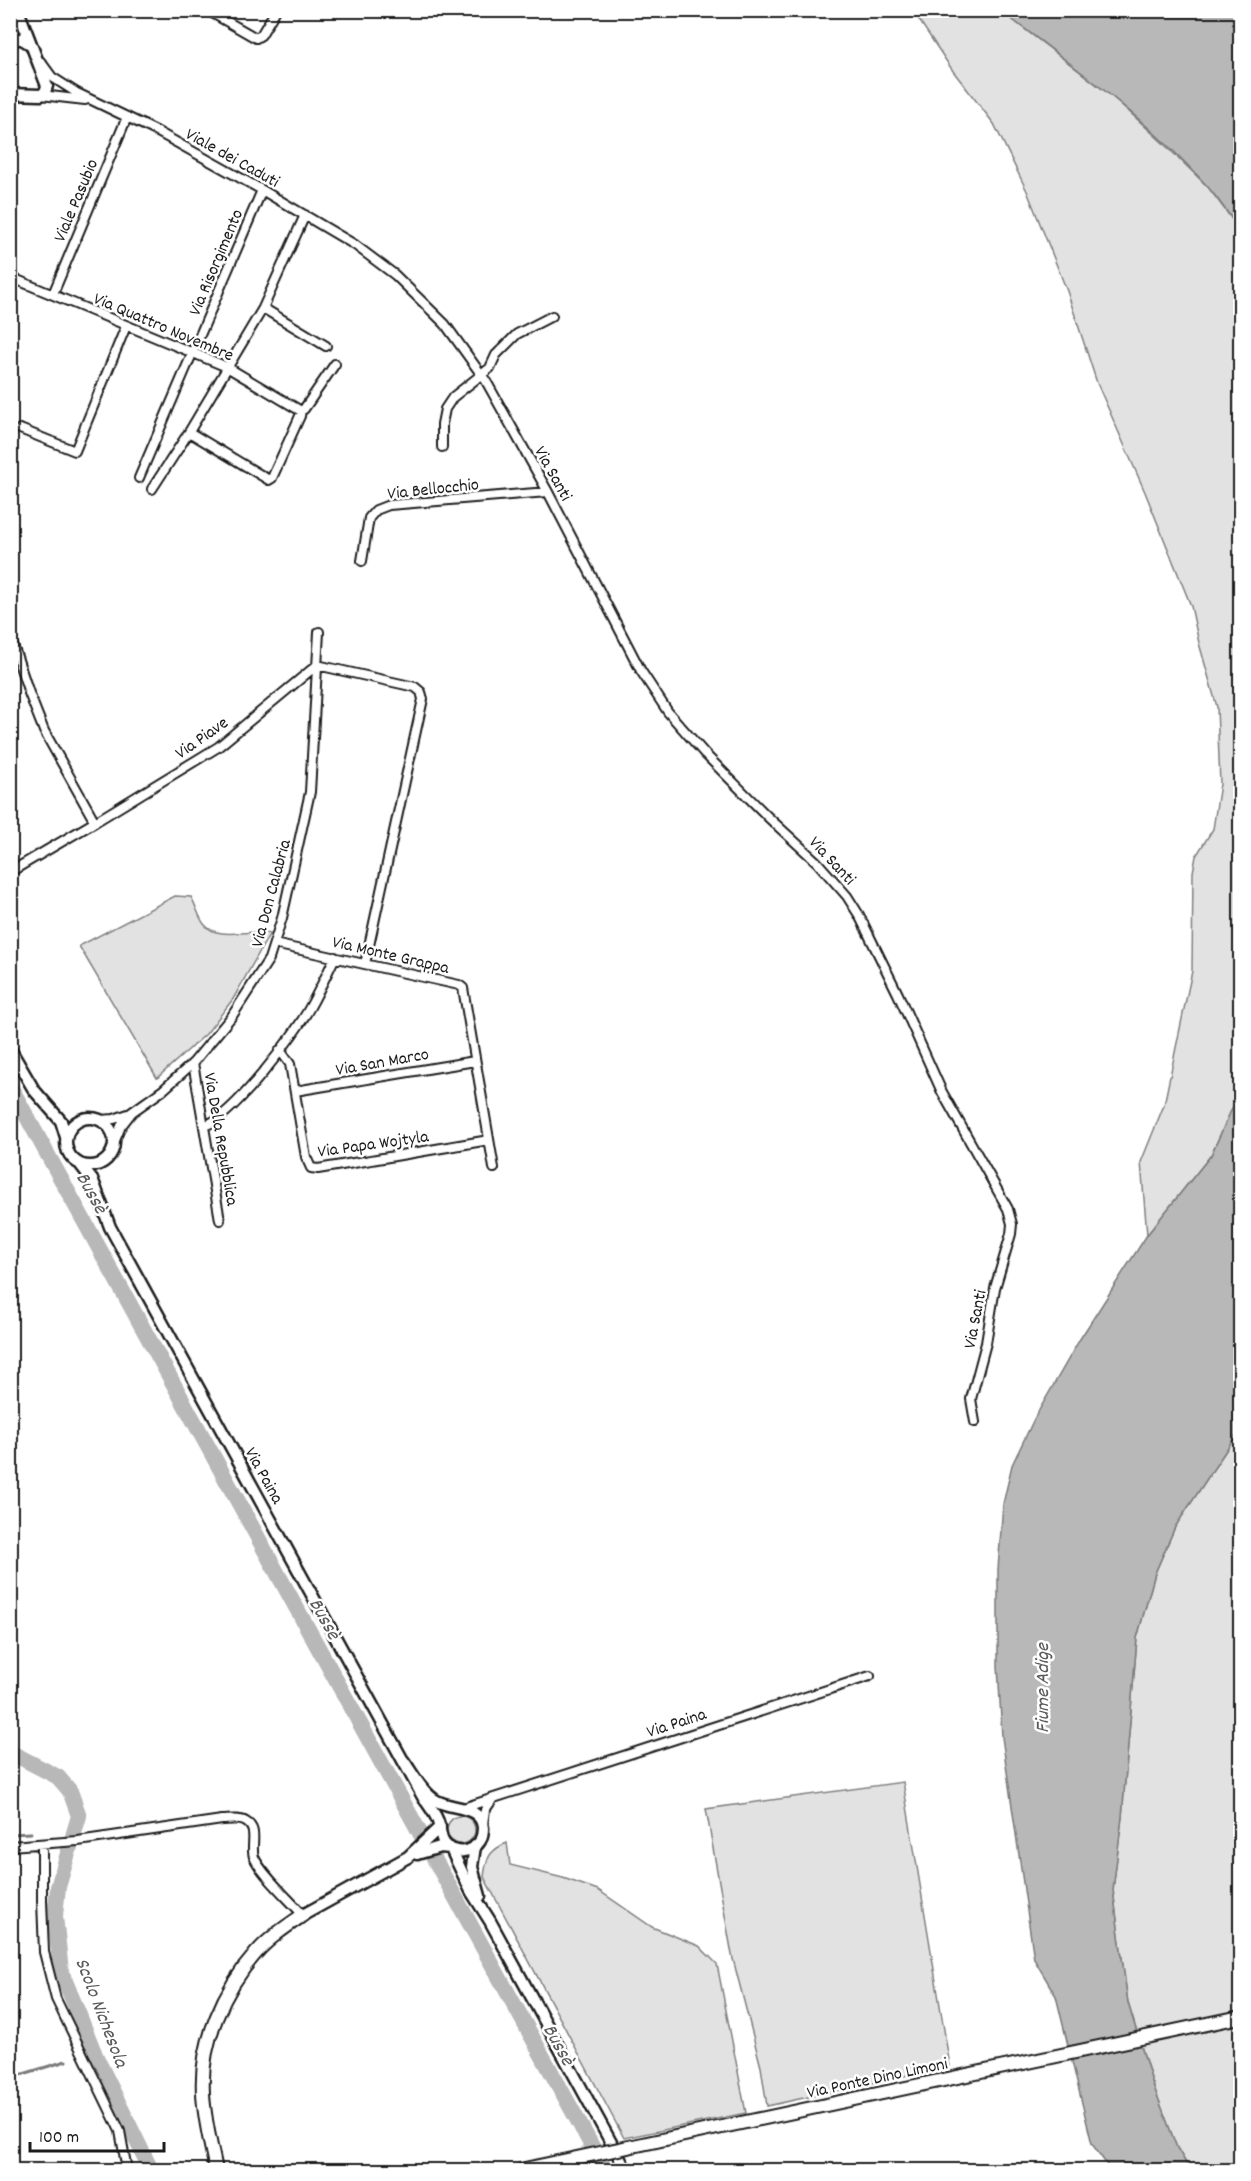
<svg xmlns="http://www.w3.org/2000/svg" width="1251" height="2181" font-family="Dekko,sans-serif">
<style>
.green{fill:#e2e2e2;stroke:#7f7f7f;stroke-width:1.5}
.water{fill:#b8b8b8;stroke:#7a7a7a;stroke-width:1.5}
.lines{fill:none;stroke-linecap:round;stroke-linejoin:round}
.stream{stroke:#7a7a7a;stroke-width:3}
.river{stroke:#b8b8b8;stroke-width:16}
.street-casing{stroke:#1c1c1c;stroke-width:12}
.secondary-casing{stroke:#1c1c1c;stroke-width:15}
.primary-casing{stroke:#1c1c1c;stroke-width:16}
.street{stroke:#fff;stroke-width:8}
.secondary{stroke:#fff;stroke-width:10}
.primary{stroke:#fff;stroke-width:12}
.primary-bridge-casing{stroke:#1c1c1c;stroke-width:16;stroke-linecap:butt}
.primary-bridge{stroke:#fff;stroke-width:12}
.labels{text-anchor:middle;stroke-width:5;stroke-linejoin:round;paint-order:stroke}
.street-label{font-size:18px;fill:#1c1c1c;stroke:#fff}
.water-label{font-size:20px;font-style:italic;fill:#5a5a5a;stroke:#fff}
</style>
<rect width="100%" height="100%" fill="#fff"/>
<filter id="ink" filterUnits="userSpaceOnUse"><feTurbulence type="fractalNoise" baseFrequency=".0167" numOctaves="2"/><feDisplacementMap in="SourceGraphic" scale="12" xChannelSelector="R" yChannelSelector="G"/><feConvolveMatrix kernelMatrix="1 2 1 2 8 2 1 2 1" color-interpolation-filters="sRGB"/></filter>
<g filter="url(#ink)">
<path class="green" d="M913,11H1001L1113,97L1162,142L1208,187L1240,230V1091L1211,1155L1147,1235L1141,1162L1164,1105L1192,971L1193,872L1196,856L1213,829L1220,784L1217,707L1199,643L1191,606L1145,492L1097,383L1067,291L1027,191L994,124L953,71Z
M175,896L191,897C196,905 198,916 204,924C218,942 251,928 270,933L233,999L206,1034L157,1078L79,946Z
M1240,1429V2170H1190L1177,2148L1152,2082L1128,2003L1113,1890L1122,1817L1137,1638L1155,1573L1175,1527Z
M903,1782L950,2066L767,2106L761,2067L732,1955L706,1809Z
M447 1830a14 14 0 1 1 28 0a14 14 0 1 1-28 0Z
M507,1843L510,1865L563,1878L598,1890L652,1927L699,1946L717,1964L746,2113L624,2138L484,1877C486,1859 489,1850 507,1843Z"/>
<path class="water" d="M1001,11H1240V230C1230,216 1219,200 1207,186C1147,119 1072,65 1001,11Z
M1240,1091V1429L1175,1527L1155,1573L1137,1638L1122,1817L1113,1890L1128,2003L1152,2082L1177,2148L1190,2170H1106L1107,2165L1092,2144L1056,1996L1034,1959L1002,1737L998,1666V1569L1003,1504L1012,1465L1034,1419L1080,1339L1147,1235L1211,1155Z"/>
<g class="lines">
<path class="stream" d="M10,1834L31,1833
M10,2078L66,2061"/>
<path class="river" d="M10,1086L605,2170
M10,1752L58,1777L70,1791L79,1816L58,1887L55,1916L61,1971L96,2057L151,2170"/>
<defs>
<path id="street" d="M207,10L256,38L261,35L276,10
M41,62L52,77L77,93L156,131L262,190L355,245L395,275L445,324L486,381L548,492L641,671L668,712L705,754L769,818L817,862L847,896L859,915L898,994L942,1092L1008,1209L1012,1224L1011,1234L995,1288L986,1343L971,1399L975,1422
M41,95L85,100
M305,215L263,308L189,432L269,480L272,478L300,416L301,411L304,409L335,364
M10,277L227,367L301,411
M53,294L127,117
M263,308L326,346
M10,373H12
M20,429L75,451L126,326
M442,447V424L445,409L453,397L490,368L496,355L517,334L552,316
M139,478L262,190
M152,489L189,432
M362,561L369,518L376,510L389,505L548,492
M10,636L29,693L44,731L95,822L10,872
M95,822L218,747L317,665L415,687L421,692L423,699L365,964
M274,944L459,985L463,988L494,1168
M280,1050L290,1064L306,1157L311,1168L318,1169L489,1140
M193,1063L220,1220
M295,1091L475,1061
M100,1120L114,1119L131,1113
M204,1126C233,1117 295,1035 310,1007C319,991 327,974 335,957
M114,1143L121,1126L132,1112L163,1090L193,1063L232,1016L269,959L282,918L310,792L319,632
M463,1808L870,1676
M483,1824L485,1810L492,1800
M42,1844V1901L44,1952L56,1999L120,2131L127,2170
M10,1846L78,1841L222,1820C229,1820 240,1818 246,1822C259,1829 250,1847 254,1857C262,1875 290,1900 303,1915"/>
<path id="secondary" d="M10,24L13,10
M10,39H22L30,44
M10,94L41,95L45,92L47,86L18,10
M10,1049L34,1090L61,1121L66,1137
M66 1142a24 24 0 1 1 48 0a24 24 0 1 1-48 0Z
M80,1164L93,1181L110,1227L423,1797C429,1806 437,1815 439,1825C441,1832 440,1837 444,1843C453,1855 472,1854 480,1841C482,1837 483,1833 483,1828C481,1804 450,1810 435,1800C421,1791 412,1772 403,1760
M475,1846L472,1867L480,1896
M451,1849L471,1891L490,1921L626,2170
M417,1854L440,1847L450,1848
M303,1915L408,1857L440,1827"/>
<path id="primary" d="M216,2170C211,2145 204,2119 203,2093C200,2043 224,1989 256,1953C269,1938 287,1926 303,1915"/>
</defs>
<use href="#street" class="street-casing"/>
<use href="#secondary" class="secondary-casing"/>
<use href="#primary" class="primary-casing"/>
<use href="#street" class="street"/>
<use href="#secondary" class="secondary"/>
<use href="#primary" class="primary"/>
<defs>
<path id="primary-bridge" d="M520,2170L1240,2017"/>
</defs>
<use href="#primary-bridge" class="primary-bridge-casing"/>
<use href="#primary-bridge" class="primary-bridge"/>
</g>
</g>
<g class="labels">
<g class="street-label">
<text transform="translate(233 157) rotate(29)" y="6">Viale dei Caduti</text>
<text transform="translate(75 200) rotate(-67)" y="6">Viale Pasubio</text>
<text transform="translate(215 262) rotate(-67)" y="6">Via Risorgimento</text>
<text transform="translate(164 326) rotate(23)" y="6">Via Quattro Novembre</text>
<text transform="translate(554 473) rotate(61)" y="6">Via Santi</text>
<text transform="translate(433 488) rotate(-6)" y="6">Via Bellocchio</text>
<text transform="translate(201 737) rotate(-35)" y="6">Via Piave</text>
<text transform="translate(833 860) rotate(47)" y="6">Via Santi</text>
<text transform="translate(270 893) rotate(-75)" y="6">Via Don Calabria</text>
<text transform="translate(391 954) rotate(13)" y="6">Via Monte Grappa</text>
<text transform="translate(382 1061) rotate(-10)" y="6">Via San Marco</text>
<text transform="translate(222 1139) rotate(80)" y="6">Via Della Repubblica</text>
<text transform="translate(373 1143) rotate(-8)" y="6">Via Papa Wojtyla</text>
<text transform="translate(974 1319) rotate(-79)" y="6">Via Santi</text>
<text transform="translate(265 1475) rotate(61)" y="6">Via Paina</text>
<text transform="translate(676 1722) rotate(-18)" y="6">Via Paina</text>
<text transform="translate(877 2077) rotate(-12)" y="6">Via Ponte Dino Limoni</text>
</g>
<g class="water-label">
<text transform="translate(93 1192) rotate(61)" y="7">Bussè</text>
<text transform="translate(326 1618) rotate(61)" y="7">Bussè</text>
<text transform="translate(1041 1688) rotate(-90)" y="7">Fiume Adige</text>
<text transform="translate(103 2012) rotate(69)" y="7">Scolo Nichesola</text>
<text transform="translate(560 2044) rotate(61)" y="7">Bussè</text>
</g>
</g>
<rect width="1251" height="2181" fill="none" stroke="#fff" stroke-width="36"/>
<rect x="18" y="18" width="1215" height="2145" fill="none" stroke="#1c1c1c" stroke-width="2" filter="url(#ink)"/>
<path d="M30 2142v9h134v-9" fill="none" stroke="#1c1c1c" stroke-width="3"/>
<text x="39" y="2142" font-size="18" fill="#1c1c1c" stroke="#ffffff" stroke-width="4.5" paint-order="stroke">100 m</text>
</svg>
